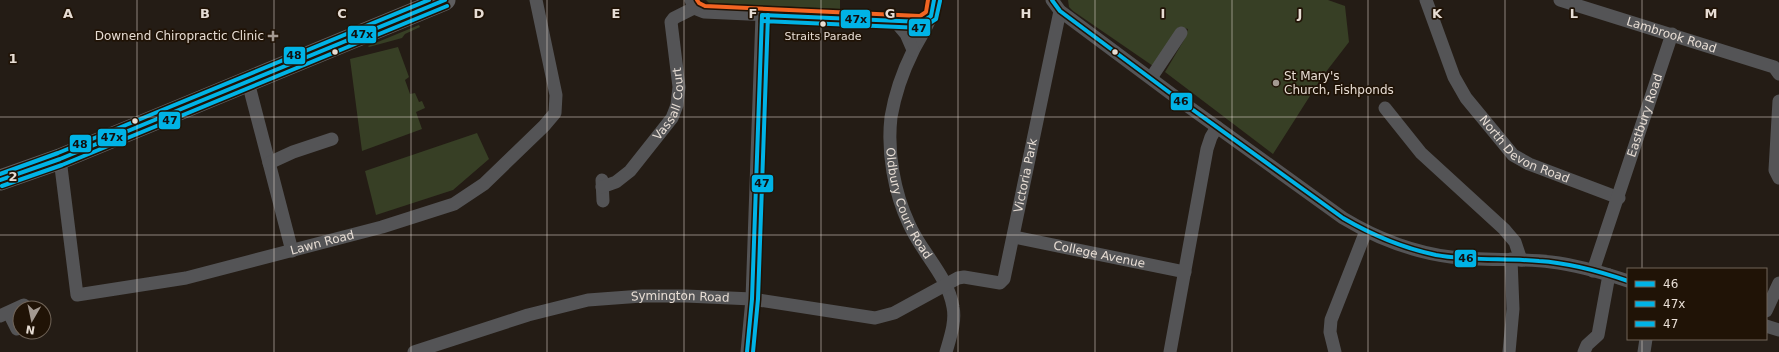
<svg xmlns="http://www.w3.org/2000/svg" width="1779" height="352" font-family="'DejaVu Sans',sans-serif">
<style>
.green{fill:#373f25}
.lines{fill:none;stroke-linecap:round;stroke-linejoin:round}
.minor{stroke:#545456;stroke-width:13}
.primary{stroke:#5f5e5f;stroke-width:21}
.bus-1-casing{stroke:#201306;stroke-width:7}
.bus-2-casing{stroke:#201306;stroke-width:7}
.bus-3-casing{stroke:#201306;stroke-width:7}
.bus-4-casing{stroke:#201306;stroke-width:7}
.bus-5-casing{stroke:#201306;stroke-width:7}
.bus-1{stroke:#00b3e6;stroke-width:4}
.bus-2{stroke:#00b3e6;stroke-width:4}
.bus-3{stroke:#00b3e6;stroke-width:4}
.bus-4{stroke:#00b3e6;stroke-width:4}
.bus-5{stroke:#f26522;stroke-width:4}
.grid{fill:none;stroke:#e7ddd4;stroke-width:1;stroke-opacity:0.55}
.bus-dot{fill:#e7ddd4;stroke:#201306;stroke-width:1.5}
.poi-dot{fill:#a39991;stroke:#201306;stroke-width:1.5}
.labels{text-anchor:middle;stroke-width:3.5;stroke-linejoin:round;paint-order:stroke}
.bus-label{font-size:11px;fill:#e7ddd4;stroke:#201306}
.street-label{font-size:12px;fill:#e7ddd4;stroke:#201306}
.poi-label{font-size:12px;fill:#e7ddd4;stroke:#201306;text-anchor:end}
.grid-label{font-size:13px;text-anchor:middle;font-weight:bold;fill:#e7ddd4;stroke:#201306;stroke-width:3.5;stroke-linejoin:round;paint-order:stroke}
.line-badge{stroke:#201306;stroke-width:1.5}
.pale-badge-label{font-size:11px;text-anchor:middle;font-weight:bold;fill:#111}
</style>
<rect width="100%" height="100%" fill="#241c15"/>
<path class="green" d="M706,0H840V9L709,3Z
M1068,0H1328L1345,6L1349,42L1322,77L1273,154L1165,72L1184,40L1188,29L1179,27L1153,66L1073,11L1069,7Z
M419,25L420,27L405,34L402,38L369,47L368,46Z
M398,47L409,77L405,80L410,94L415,93L419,102L422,101L425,108L416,112L422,129L362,151L350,59Z
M477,133L489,159L453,190L376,215L365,171Z"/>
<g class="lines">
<g class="minor">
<path d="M691,0L694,8L704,12L922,22L931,16L934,0"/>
<path d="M1052,0L1060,11L1189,107L1343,218C1376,238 1412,252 1451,257C1484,261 1518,258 1551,262C1577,265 1604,273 1628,281"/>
<path id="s1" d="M1426,0L1454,77L1466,98L1513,155L1529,164L1619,198"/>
<path id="s2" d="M1560,0L1774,67L1779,74"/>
<path id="s3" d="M931,16C927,28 919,39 913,51C903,71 895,94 891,117C887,152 894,192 909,224C921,252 948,276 953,307C956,322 950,338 946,352"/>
<path d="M895,21L906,34L913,50"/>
<path d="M1151,78L1181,33"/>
<path d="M248,82L292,251"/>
<path d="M1779,101L1775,170L1779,178"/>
<path d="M1385,108L1421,153L1504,229L1515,242L1521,260"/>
<path id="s4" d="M60,159L77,295L186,278L382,227L454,204L484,184L544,126L555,113L556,95L536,0"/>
<path d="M269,163L293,152L332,139"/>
<path d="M602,180L603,201"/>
<path id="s5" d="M602,187L616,182L630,171L672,118L677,105L679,87L671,22L674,18L694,8"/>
<path id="s6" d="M1014,237L1185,272"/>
<path id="s7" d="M1593,271L1672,34"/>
<path d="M1766,311L1779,283"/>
<path d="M9,313L17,329"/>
<path d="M0,316L24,305"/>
<path d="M1766,326L1779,330"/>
<path id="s8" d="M414,352L528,315L588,300L642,296H686L752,299L875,318L894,313L958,278L964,277L1000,283L1004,279L1060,11"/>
<path d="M747,352L752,299L762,15"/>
<path d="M1170,352L1207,149L1211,137L1217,127"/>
<path d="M1335,352L1330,332L1331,320L1366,231"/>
<path d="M1509,352L1513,309L1511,259"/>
<path d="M1584,352L1587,345L1598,335L1609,275"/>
<path d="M1644,352L1646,339"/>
</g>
<path class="primary" d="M0,180L60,159L445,0"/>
<defs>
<path id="bus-1" d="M1052,0L1060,11L1189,107L1343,218C1372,235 1403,248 1436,255C1470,261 1505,258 1539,261C1570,263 1599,271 1628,281"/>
<path id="bus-2" d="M762,15L922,22L931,16L934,0
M0,180L60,159L445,0
M747,352L752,299L762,15"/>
<path id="bus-3" d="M762,21L922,28L936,19L940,1
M2,186L62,165L447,6
M753,352L758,299L768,15"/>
<path id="bus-4" d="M0,174L58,153L429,0"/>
<path id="bus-5" d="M697,0L699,3L705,6L920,16L926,12L928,0"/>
</defs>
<use href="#bus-1" class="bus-1-casing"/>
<use href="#bus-2" class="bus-2-casing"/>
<use href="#bus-3" class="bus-3-casing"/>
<use href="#bus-4" class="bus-4-casing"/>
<use href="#bus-5" class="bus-5-casing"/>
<use href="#bus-1" class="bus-1"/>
<use href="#bus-2" class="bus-2"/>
<use href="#bus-3" class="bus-3"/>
<use href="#bus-4" class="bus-4"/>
<use href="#bus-5" class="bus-5"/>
</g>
<path class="grid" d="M137,0V352M274,0V352M411,0V352M547,0V352M684,0V352M821,0V352M958,0V352M1095,0V352M1232,0V352M1368,0V352M1505,0V352M1642,0V269M0,117H1779M0,235H1779M1642,339V352"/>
<g class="bus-dot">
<circle cx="823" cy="24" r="3.5"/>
<circle cx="335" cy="52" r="3.5"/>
<circle cx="1115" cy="52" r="3.5"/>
<circle cx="135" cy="121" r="3.5"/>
</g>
<g class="poi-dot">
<path d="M271 30h4v4h4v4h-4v4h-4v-4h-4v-4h4z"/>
<circle cx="1276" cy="83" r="4"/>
</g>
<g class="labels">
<g class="bus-label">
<text x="823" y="40">Straits Parade</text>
</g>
<g class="street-label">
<text dy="4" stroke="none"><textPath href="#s2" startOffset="117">Lambrook Road</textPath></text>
<text dy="4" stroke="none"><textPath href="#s5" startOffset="113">Vassall Court</textPath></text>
<text dy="4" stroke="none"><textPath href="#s7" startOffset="164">Eastbury Road</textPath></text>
<text dy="4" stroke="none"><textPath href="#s1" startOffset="186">North Devon Road</textPath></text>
<text dy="4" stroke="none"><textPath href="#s8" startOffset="717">Victoria Park</textPath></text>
<text dy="4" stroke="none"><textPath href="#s3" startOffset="199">Oldbury Court Road</textPath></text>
<text dy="4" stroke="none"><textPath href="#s4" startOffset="388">Lawn Road</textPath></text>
<text dy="4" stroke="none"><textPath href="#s6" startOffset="87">College Avenue</textPath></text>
<text dy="4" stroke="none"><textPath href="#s8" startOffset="274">Symington Road</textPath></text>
</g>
<g class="poi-label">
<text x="264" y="40">Downend Chiropractic Clinic</text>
<text x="1284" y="80" text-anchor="start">St Mary's<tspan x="1284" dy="14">Church, Fishponds</tspan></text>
</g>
</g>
<g class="grid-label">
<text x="68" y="18">A</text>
<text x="205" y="18">B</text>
<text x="342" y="18">C</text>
<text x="479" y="18">D</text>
<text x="616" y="18">E</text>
<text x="753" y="18">F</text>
<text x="890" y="18">G</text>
<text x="1026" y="18">H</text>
<text x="1163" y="18">I</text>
<text x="1300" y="18">J</text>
<text x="1437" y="18">K</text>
<text x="1574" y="18">L</text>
<text x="1711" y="18">M</text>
<text x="13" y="63">1</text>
<text x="13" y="181">2</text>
</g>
<g class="line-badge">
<rect x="840" y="9" width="31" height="20" rx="4" fill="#00b3e6"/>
<rect x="908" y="18" width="23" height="19" rx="4" fill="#00b3e6"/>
<rect x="347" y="25" width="30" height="19" rx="4" fill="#00b3e6"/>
<rect x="283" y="46" width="23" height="19" rx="4" fill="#00b3e6"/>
<rect x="1170" y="92" width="23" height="19" rx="4" fill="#00b3e6"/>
<rect x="158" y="111" width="23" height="19" rx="4" fill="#00b3e6"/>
<rect x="97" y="128" width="30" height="19" rx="4" fill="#00b3e6"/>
<rect x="69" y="134" width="23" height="19" rx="4" fill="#00b3e6"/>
<rect x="751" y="174" width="23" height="19" rx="4" fill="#00b3e6"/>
<rect x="1454" y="249" width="23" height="19" rx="4" fill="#00b3e6"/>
</g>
<g class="pale-badge-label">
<text x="856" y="23">47x</text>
<text x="919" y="32">47</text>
<text x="362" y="38">47x</text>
<text x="294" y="59">48</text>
<text x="1181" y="105">46</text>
<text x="170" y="124">47</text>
<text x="112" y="141">47x</text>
<text x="80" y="148">48</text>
<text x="762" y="187">47</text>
<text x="1466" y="262">46</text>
</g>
<rect x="1627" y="268" width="140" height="72" fill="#201306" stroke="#706458"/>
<rect x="1635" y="281" width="20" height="6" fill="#00b3e6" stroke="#706458"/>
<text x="1663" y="288" font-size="12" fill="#e7ddd4">46</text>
<rect x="1635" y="301" width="20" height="6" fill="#00b3e6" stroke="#706458"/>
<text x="1663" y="308" font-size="12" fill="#e7ddd4">47x</text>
<rect x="1635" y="321" width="20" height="6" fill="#00b3e6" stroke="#706458"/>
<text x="1663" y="328" font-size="12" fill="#e7ddd4">47</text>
<g transform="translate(32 320) rotate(189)"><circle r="19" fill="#201306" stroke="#706458"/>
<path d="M0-3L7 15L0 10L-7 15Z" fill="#a39991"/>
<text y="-6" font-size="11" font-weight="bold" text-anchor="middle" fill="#e7ddd4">N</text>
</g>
</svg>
